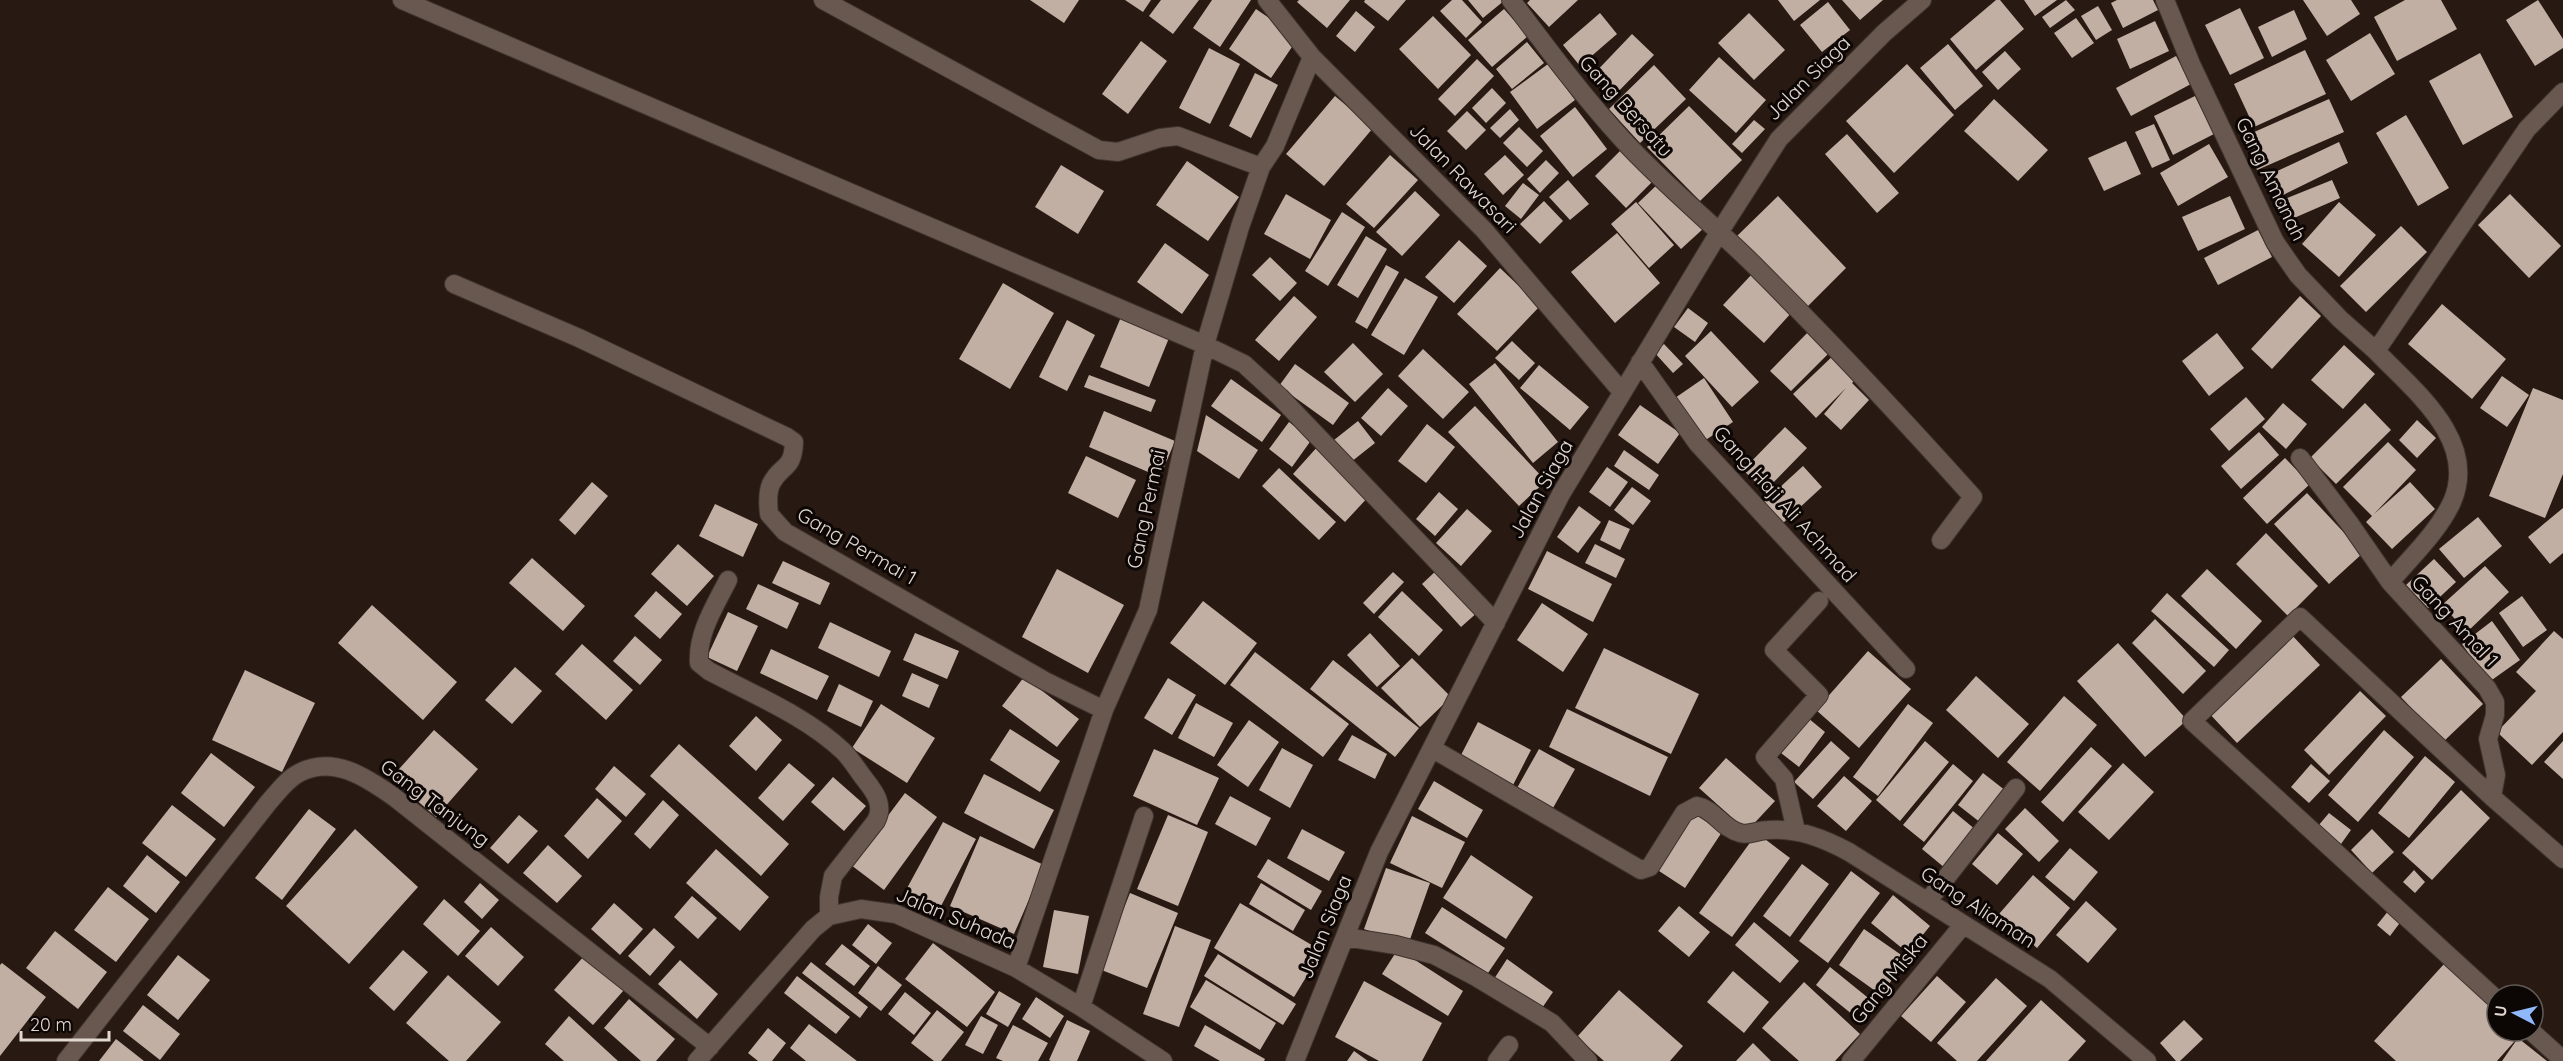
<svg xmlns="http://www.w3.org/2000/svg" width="2563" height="1061" font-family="Quicksand,sans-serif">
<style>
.building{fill:#c2afa4}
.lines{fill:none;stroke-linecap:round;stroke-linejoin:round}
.minor-casing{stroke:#3e332f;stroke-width:20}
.minor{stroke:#69584f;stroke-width:18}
.labels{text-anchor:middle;stroke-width:6;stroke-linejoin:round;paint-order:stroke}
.street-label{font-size:20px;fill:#e2d8d2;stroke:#0c0604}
</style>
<rect width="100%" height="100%" fill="#281a12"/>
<path class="building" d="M1030,0H1079L1064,23Z
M1125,0H1151L1143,12Z
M1161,0H1199L1173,34L1149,16Z
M1212,0H1251L1220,47L1193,28Z
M1299,0H1350L1327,28L1297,2Z
M1365,0H1406L1388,21L1364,2Z
M1452,0H1462L1482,22L1466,38L1440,11Z
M1468,0H1505L1483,18Z
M1530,0H1578L1549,27L1527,3Z
M1778,0H1820L1794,21Z
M1842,0H1883L1860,20Z
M1996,0H2000L2024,29L1976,70L1950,39Z
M2024,0H2057L2035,16Z
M2066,0L2075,10L2050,28L2042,17Z
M2117,0H2153L2158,10L2123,28L2111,3Z
M2303,0H2351L2360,14L2327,36Z
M2405,0H2441L2457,29L2397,61L2374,17Z
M2538,0L2563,39V48L2535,66L2506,20Z
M1828,2L1850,30L1822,52L1800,25Z
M2098,6L2112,30L2096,40L2081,16Z
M2240,8L2264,58L2230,75L2205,25Z
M1256,9L1298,38L1271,78L1229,49Z
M1504,9L1528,36L1492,67L1468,40Z
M2294,10L2307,39L2272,57L2258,27Z
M1356,11L1375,27L1355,52L1336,36Z
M1600,13L1617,34L1580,66L1563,45Z
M1749,13L1785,50L1754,80L1718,43Z
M1433,16L1471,55L1438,89L1399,49Z
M2076,18L2094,43L2072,58L2054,33Z
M2155,21L2169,51L2130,69L2117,39Z
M2370,33L2395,74L2351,101L2326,60Z
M1632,34L1654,55L1611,99L1590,78Z
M1141,41L1167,61L1128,114L1102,94Z
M1527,42L1544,63L1512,89L1496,69Z
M1948,44L1983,86L1955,110L1920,68Z
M1209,48L1240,64L1210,124L1179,108Z
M2305,50L2326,94L2254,127L2234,84Z
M2005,51L2021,69L1998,90L1982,72Z
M2480,53L2513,117L2463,145L2429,81Z
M2176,56L2191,84L2131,116L2116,88Z
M1719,57L1766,100L1736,133L1689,90Z
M1477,59L1494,76L1455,116L1438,99Z
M1548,64L1575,100L1537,129L1510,92Z
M1907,64L1954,115L1894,173L1846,121Z
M1654,65L1686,99L1640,143L1609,109Z
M1255,73L1278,85L1251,138L1229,126Z
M1492,88L1506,103L1486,123L1472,108Z
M1335,96L1373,128L1324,186L1286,154Z
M2195,96L2214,134L2173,155L2154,116Z
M1994,99L2048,150L2018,181L1964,131Z
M2329,99L2344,132L2257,170L2243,137Z
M1689,106L1742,160L1700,201L1647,147Z
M1575,107L1607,149L1573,177L1540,136Z
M1510,109L1519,120L1500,138L1490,128Z
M1467,111L1486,130L1466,150L1447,131Z
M2406,115L2449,188L2418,206L2376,133Z
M1754,120L1765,129L1742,153L1732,144Z
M2154,124L2170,160L2152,168L2135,132Z
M1519,127L1543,151L1527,167L1503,143Z
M1847,134L1899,193L1877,213L1825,154Z
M2126,141L2141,174L2104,191L2088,158Z
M2339,142L2348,163L2281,196L2271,174Z
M2209,144L2228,177L2178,206L2160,173Z
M1622,149L1653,181L1626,208L1595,176Z
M1390,155L1418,180L1374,228L1346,204Z
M1505,155L1524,175L1503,195L1484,174Z
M1546,160L1559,173L1540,193L1527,179Z
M1187,161L1239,197L1208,241L1156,205Z
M1061,165L1104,191L1078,234L1035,207Z
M1568,180L1589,204L1570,220L1549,197Z
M2332,180L2340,198L2285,222L2277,202Z
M1661,181L1704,228L1681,249L1638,203Z
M1523,183L1539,195L1521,219L1505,206Z
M1415,191L1440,215L1402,256L1376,232Z
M1286,194L1331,220L1310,259L1264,234Z
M2510,194L2561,246L2529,278L2478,225Z
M1778,196L1846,268L1806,308L1737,236Z
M2230,196L2245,229L2198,251L2182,217Z
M1544,201L1563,221L1540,244L1520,224Z
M1636,202L1674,245L1649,268L1611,224Z
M2339,202L2376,235L2339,277L2302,244Z
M1342,212L1365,227L1328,286L1305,271Z
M2401,226L2427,252L2366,312L2340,286Z
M2258,230L2272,257L2218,285L2204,258Z
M1617,233L1660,283L1615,323L1571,272Z
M1366,236L1387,249L1358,298L1337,285Z
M1459,240L1487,266L1454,303L1425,277Z
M1165,243L1209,275L1182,314L1137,282Z
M1270,257L1297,283L1280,301L1252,275Z
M1386,265L1399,272L1367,329L1355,322Z
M1500,268L1540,306L1497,351L1457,314Z
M1753,273L1793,311L1764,343L1723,305Z
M1405,278L1438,297L1404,355L1371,335Z
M1003,283L1054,313L1010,389L959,359Z
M1294,296L1317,317L1279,361L1255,340Z
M2300,296L2321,316L2272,369L2251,349Z
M2442,304L2506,359L2472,399L2408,344Z
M1688,308L1708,323L1695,342L1674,327Z
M1121,317L1169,338L1149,387L1100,367Z
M1067,320L1095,335L1067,391L1039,377Z
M1812,328L1833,349L1791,391L1770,371Z
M1711,331L1759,382L1732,407L1685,356Z
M2217,333L2244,368L2209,396L2182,361Z
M1512,341L1535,363L1519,380L1495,358Z
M1353,343L1383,374L1355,402L1324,372Z
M1664,344L1683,364L1673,373L1654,352Z
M2344,345L2375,374L2343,409L2311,380Z
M1423,349L1469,392L1443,419L1398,376Z
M1838,351L1861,375L1852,383L1869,400L1841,430L1824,414L1846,388L1816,418L1793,394Z
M1495,363L1558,442L1533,463L1469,384Z
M1295,364L1349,403L1333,425L1279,386Z
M1539,365L1589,407L1570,430L1520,388Z
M1089,375L1156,400L1151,412L1084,387Z
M2502,376L2529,395L2507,427L2480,408Z
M1704,378L1733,422L1704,441L1675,398Z
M1231,379L1281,415L1262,442L1211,406Z
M1388,388L1408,406L1381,436L1361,418Z
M2533,388L2563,400V474L2545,518L2489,496Z
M2246,397L2265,419L2229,451L2210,429Z
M2283,403L2307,424L2286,449L2262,427Z
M2365,403L2391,430L2336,484L2310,458Z
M1640,405L1680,433L1658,464L1618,435Z
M1475,406L1546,481L1519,506L1448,432Z
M1104,411L1175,441L1160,477L1089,447Z
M1206,415L1258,450L1239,479L1197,451Z
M2417,420L2436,438L2417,458L2399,440Z
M1358,421L1375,443L1351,462L1334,440Z
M1289,422L1312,439L1292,467L1269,449Z
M1427,424L1455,447L1426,483L1398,461Z
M1785,427L1807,448L1765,491L1743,470Z
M2259,432L2279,455L2241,489L2221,466Z
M2388,442L2416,470L2374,514L2410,482L2435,509L2392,549L2366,522L2372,516L2343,487Z
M1319,445L1371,494L1345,522L1293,474Z
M1624,450L1659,475L1649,490L1614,466Z
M1086,456L1136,480L1118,518L1068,493Z
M2285,458L2310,484L2267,524L2243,498Z
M1803,466L1822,487L1783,523L1764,502Z
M1607,467L1628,482L1610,507L1589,492Z
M1279,468L1336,522L1319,540L1262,486Z
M592,482L608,496L575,535L559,520Z
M1632,487L1651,501L1633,525L1614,510Z
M1439,492L1458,509L1435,536L1416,519Z
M2307,493L2363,553L2329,584L2274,524Z
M715,504L758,524L743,557L699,536Z
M1579,506L1601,522L1578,553L1557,537Z
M2563,508V553L2550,564L2528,537Z
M1467,509L1492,531L1461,566L1436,543Z
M2478,517L2502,546L2464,578L2439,549Z
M1609,520L1630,529L1620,550L1600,540Z
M2266,533L2318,586L2288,616L2236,564Z
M678,544L714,576L687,606L651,574Z
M1595,544L1625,559L1616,578L1585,563Z
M1547,551L1612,584L1593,622L1528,589Z
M532,558L585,606L563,631L509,583Z
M2434,559L2456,582L2428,608L2406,585Z
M783,561L830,583L820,605L772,583Z
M2485,566L2509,592L2467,632L2442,605Z
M1439,568L1479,611L1461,627L1422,584Z
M1057,569L1124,605L1088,673L1022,637Z
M2207,569L2262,621L2236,649L2181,596Z
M1393,572L1404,582L1374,614L1363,603Z
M758,584L799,603L787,629L746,609Z
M656,591L682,614L660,639L634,616Z
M1402,591L1443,630L1419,656L1378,617Z
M2167,593L2229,650L2214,667L2151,611Z
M2522,596L2547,630L2523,647L2499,613Z
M1203,601L1257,643L1225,685L1170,643Z
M1542,603L1588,634L1563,672L1517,640Z
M372,605L457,682L423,720L338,643Z
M728,612L758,626L737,671L707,657Z
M2155,619L2206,671L2183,694L2132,643Z
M2492,621L2520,660L2489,682L2462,644Z
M830,622L891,651L879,677L818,648Z
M2554,631L2563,639V732L2532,765L2497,732L2536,691L2516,672Z
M2289,632L2320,665L2237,743L2206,710Z
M915,633L959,651L947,679L903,660Z
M1370,633L1400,666L1377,687L1347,655Z
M635,636L662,660L640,685L613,661Z
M2118,643L2187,720L2145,757L2077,681Z
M582,644L633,690L606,720L555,674Z
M1604,648L1699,694L1671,754L1575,708Z
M771,649L829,676L817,700L760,673Z
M1868,651L1911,689L1859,748L1816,710Z
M1255,652L1349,724L1323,757L1230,685Z
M1412,658L1451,697L1420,727L1381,688Z
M2441,659L2483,704L2443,742L2401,697Z
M1333,660L1419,728L1395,757L1310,689Z
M515,667L542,691L512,724L485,700Z
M245,670L315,703L282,772L212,740Z
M912,673L939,685L929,708L902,696Z
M1976,676L2029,724L1998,758L1946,710Z
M1024,677L1079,719L1057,747L1002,706Z
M1168,678L1196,695L1172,735L1144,718Z
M839,684L873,701L861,727L827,711Z
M2360,691L2386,716L2329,775L2304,750Z
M2064,696L2097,725L2040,791L2007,762Z
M1196,703L1233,723L1214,757L1178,738Z
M881,704L935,738L907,783L852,748Z
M1908,704L1933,723L1878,796L1853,777Z
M1567,709L1668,757L1650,796L1549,747Z
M756,716L782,740L756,771L729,746Z
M1808,718L1825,732L1799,767L1781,753Z
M1249,720L1279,742L1248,787L1217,765Z
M1478,722L1531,750L1513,785L1460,757Z
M1010,729L1060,761L1040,792L990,760Z
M434,730L478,769L436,817L391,778Z
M2384,730L2414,757L2358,822L2328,795Z
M1352,735L1387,754L1375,779L1338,760Z
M1831,741L1850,758L1813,799L1794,782Z
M1925,741L1949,762L1900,821L1876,800Z
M2563,741V779L2544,762Z
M679,744L789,844L761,876L650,776Z
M2091,747L2112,766L2063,822L2041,802Z
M1282,748L1313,765L1290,808L1259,790Z
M1154,749L1219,778L1197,825L1133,796Z
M1539,749L1575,769L1553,808L1517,788Z
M211,753L255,787L224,827L181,793Z
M2425,756L2455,782L2409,838L2378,813Z
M1726,758L1775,801L1747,831L1699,788Z
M789,763L815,785L783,821L758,798Z
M2123,763L2154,792L2109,840L2078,812Z
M1953,764L1973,781L1924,842L1903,825Z
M2311,764L2330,781L2309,803L2291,787Z
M614,766L646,794L626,817L595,789Z
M1983,773L2006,791L1981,823L1958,805Z
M984,774L1054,810L1034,849L964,813Z
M1844,776L1872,801L1846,831L1817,806Z
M833,777L866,806L844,831L811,802Z
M1434,781L1483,810L1467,838L1418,809Z
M2461,790L2490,818L2432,880L2402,853Z
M905,793L937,817L884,890L851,865Z
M1230,796L1271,818L1256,846L1215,824Z
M597,798L622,821L588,859L564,836Z
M663,800L679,815L650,849L634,834Z
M172,805L216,839L186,877L142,843Z
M2025,808L2059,841L2039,862L2005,829Z
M309,809L336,829L282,900L255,878Z
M1953,811L1976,830L1945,868L1922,849Z
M1693,813L1722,832L1685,888L1656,869Z
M2329,813L2351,830L2341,844L2318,826Z
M519,815L538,831L508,864L490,848Z
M1168,815L1208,832L1178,906L1137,889Z
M1412,816L1465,842L1442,888L1390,863Z
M943,822L976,839L940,908L906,890Z
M355,829L418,887L349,964L286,906Z
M1302,829L1345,852L1329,881L1287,858Z
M2372,829L2394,852L2372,873L2351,850Z
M1757,833L1790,858L1732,937L1699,913Z
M1998,833L2023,854L1997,885L1972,864Z
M980,836L1044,865L1014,934L950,906Z
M548,845L582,876L557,903L523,873Z
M2070,848L2098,872L2074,901L2045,877Z
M716,849L769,897L740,931L686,883Z
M147,855L180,882L156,913L123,886Z
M1471,855L1533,897L1506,939L1443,898Z
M1268,859L1322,891L1311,910L1257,877Z
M1802,864L1829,884L1790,937L1763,916Z
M1386,868L1430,883L1408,945L1364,929Z
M2414,870L2425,882L2415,893L2403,882Z
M1851,871L1880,893L1828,963L1799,941Z
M2033,875L2070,908L2037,948L1999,914Z
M480,883L499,900L482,919L464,902Z
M1261,883L1305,910L1293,931L1249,904Z
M108,887L149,919L116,962L74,930Z
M1130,893L1178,913L1147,988L1099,969Z
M1893,895L1930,926L1908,953L1871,923Z
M692,896L717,918L698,939L674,917Z
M444,899L480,931L458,956L423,924Z
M2086,901L2117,929L2088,963L2056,935Z
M614,903L643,929L620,955L591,929Z
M1240,903L1322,951L1294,997L1214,948Z
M1679,906L1710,932L1689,957L1658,931Z
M1442,907L1505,948L1488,973L1425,933Z
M1054,910L1089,916L1078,974L1043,967Z
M2389,910L2402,920L2390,936L2377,925Z
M1754,922L1799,961L1780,983L1735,945Z
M868,924L892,943L876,964L852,945Z
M1175,926L1211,940L1179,1027L1143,1014Z
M491,927L524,957L498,986L465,956Z
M654,928L675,947L650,976L628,956Z
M1864,929L1907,959L1881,995L1839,965Z
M55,931L107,972L78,1009L26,968Z
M933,943L995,992L967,1027L905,979Z
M842,944L870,966L854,986L825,964Z
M1398,949L1463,991L1448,1016L1382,974Z
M403,950L428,972L394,1011L369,988Z
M1218,954L1296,1004L1283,1025L1204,976Z
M178,955L210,980L178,1020L147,995Z
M585,955L624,990L593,1025L554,990Z
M1507,959L1553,992L1540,1011L1494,979Z
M680,960L718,994L697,1019L658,984Z
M811,962L868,1007L860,1018L802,973Z
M2,963L46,997L0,1056V965Z
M2444,964L2497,1012V1031H2517L2521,1034L2497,1061H2396L2374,1041Z
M878,966L902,985L881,1011L858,993Z
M1830,967L1872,1001L1858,1019L1816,985Z
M1733,971L1769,1002L1744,1033L1707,1002Z
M448,975L501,1022L466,1061H449L406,1023Z
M797,976L850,1017L836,1034L784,993Z
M1937,976L1966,1002L1931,1042L1901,1016Z
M1996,978L2027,1006L1977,1061H1957L1937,1043Z
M1206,980L1276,1023L1260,1050L1190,1007Z
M1364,981L1442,1023L1422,1061H1379L1335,1037Z
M1804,982L1860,1034L1835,1061H1799L1762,1028Z
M1619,990L1683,1046L1670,1061H1604L1577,1037Z
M999,991L1021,1004L1008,1027L986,1014Z
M905,992L931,1013L914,1035L888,1014Z
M1036,997L1064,1016L1050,1038L1022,1019Z
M629,999L675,1039L656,1061H641L604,1028Z
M2041,1000L2086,1041L2068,1061H1986Z
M143,1005L180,1034L160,1060L123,1031Z
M937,1010L964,1032L941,1061H934L911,1043Z
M569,1016L618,1061H564L545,1044Z
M981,1016L998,1025L983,1054L965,1045Z
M1067,1020L1090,1031L1077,1061H1051L1049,1060Z
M2184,1020L2203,1039L2180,1061H2176L2160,1043Z
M809,1024L857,1061H806L790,1048Z
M1013,1025L1048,1043L1038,1061H1003L996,1058Z
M1205,1025L1265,1059L1264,1061H1220L1194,1046Z
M768,1028L786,1043L772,1061H758L748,1053Z
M2518,1038L2547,1061H2502Z
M116,1039L144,1061H99Z
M1753,1043L1771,1061H1736Z
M1354,1051L1368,1061H1347Z"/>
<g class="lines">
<defs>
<path id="minor" d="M402,0L1205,345L1244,364L1280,397L1496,623
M823,0L1099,150L1118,152L1160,138L1178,136L1261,167
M1267,0L1312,57L1484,230L1622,392
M1511,0C1547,48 1582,95 1622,139C1664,185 1713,224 1757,268C1831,342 1903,419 1973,497L1941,540
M2165,0L2191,64L2275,242L2298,275L2340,319L2376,351
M2563,92L2527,129L2376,351C2413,390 2479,440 2452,502C2438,532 2411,557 2390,582L2487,688L2495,702V715L2488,739L2496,775L2492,797L2563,859
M454,284L579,338L787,437L794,442C793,471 781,464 771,484C767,493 768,505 769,514L785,532L1045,681L1104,710
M1640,362L1698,444L1906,669
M2300,458L2350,524L2390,582
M728,580C715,606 697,633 699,663L709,671C754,695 806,716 843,751C851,759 857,769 863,777C874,791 885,804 876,821L833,876L829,897V916
M1433,749L1641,870L1650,867L1684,813L1697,806C1714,809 1723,829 1740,833C1749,836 1758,830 1768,830C1797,828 1823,838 1849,852L2050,979L2147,1061
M2492,797L2300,617L2192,721L2497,1000
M1796,831L1784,779L1765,757L1819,695L1774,650L1819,601
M1928,901L2016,788
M1345,937L1396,945L1434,955L1476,977L1552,1023L1588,1061
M1016,968L1104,710L1148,610L1205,345L1240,227L1261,167L1275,146L1312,57
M1081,1007L1144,816
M2531,1031L2563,1060
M66,1061L268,803C277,793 287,779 299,773C333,755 366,777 394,797L710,1047
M697,1061L813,929L829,916L861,909L896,914L1016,968L1081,1007L1163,1061
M1295,1061L1379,852L1561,494L1720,231L1779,139L1884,33L1922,0
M1497,1061L1509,1045
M1851,1061L1963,925"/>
</defs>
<use href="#minor" class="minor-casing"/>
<use href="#minor" class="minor"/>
</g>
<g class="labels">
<g class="street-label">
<text transform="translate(1808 78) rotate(-45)" y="7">Jalan Siaga</text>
<text transform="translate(1626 106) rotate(48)" y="7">Gang Bersatu</text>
<text transform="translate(1463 178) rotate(46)" y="7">Jalan Rawasari</text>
<text transform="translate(2271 179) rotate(64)" y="7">Gang Amanah</text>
<text transform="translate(1541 489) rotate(-61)" y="7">Jalan Siaga</text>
<text transform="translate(1785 504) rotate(48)" y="7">Gang Haji Ali Achmad</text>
<text transform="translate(1146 509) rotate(-78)" y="7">Gang Permai</text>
<text transform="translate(857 546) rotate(30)" y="7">Gang Permai 1</text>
<text transform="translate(2455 621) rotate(47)" y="7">Gang Amal 1</text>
<text transform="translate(435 803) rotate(37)" y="7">Gang Tanjung</text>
<text transform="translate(1978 907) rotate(33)" y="7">Gang Aliaman</text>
<text transform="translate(956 918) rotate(23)" y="7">Jalan Suhada</text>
<text transform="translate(1325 927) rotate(-68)" y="7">Jalan Siaga</text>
<text transform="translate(1889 979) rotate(-51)" y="7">Gang Miska</text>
</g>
</g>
<g transform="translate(2515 1013) rotate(277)"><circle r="28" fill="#0c0604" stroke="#625a56" stroke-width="1.5"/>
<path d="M0-4.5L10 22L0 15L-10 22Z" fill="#8fb8fd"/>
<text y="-9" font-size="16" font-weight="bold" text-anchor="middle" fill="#e2d8d2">U</text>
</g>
<path d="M21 1031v9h88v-9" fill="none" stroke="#e2d8d2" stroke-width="3"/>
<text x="30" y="1031" font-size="18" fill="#e2d8d2" stroke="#0c0604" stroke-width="4.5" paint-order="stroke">20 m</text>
</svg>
